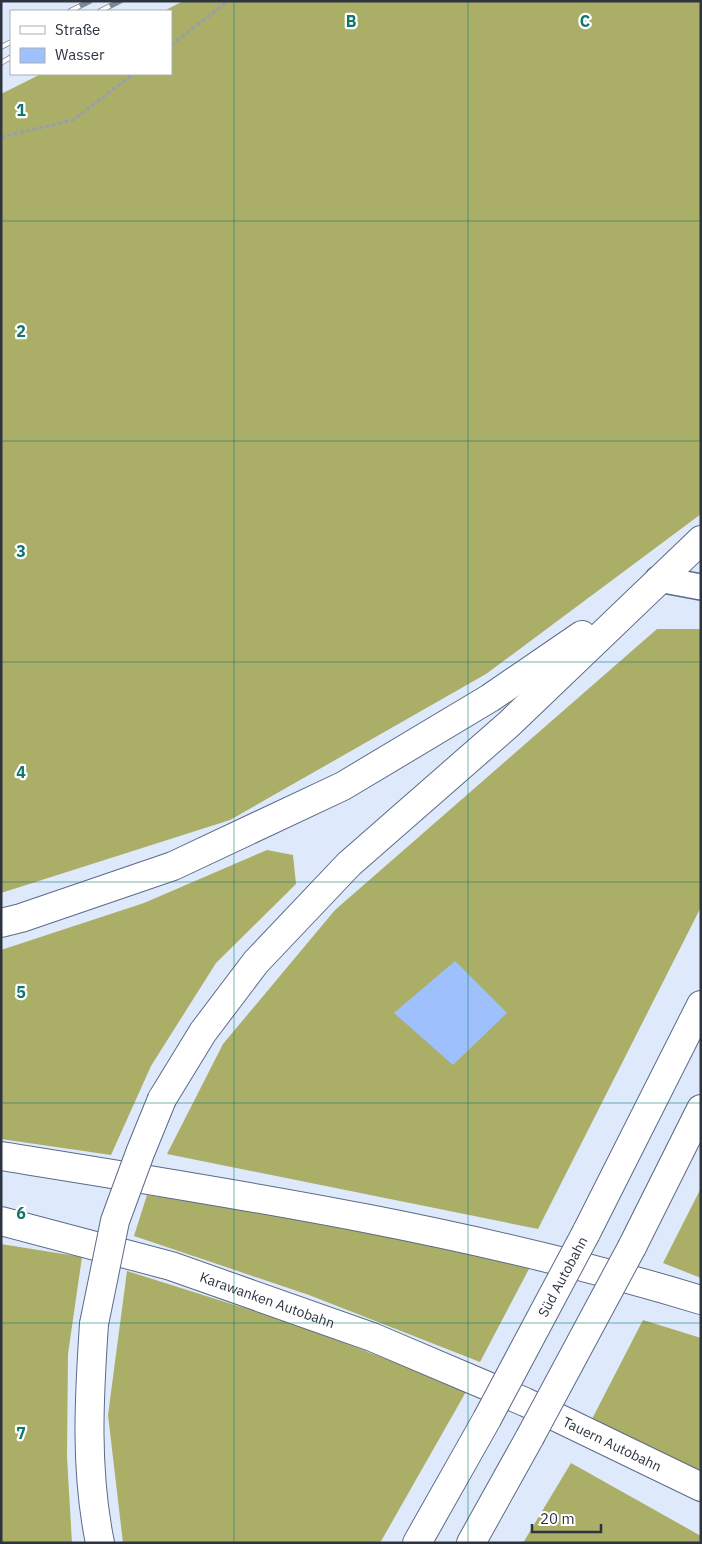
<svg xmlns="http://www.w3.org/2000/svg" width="702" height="1544" font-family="'IBM Plex Sans',sans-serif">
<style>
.forest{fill:#abae67}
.water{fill:#9ec1fd}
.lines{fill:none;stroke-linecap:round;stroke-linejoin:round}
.minor-casing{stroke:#5c6b86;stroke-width:28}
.highway-casing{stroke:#5c6b86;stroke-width:30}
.path{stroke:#959fae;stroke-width:3;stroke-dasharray:4 2.5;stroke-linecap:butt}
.minor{stroke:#fff;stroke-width:25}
.highway{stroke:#fff;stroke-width:28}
.rail-casing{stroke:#7e8796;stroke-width:5.5}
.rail{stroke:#fff;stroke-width:4;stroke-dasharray:11;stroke-linecap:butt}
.highway-bridge-casing{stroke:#5c6b86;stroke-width:30;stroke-linecap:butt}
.highway-bridge{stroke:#fff;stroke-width:28}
.grid{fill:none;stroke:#0f766e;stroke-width:1;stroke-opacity:0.55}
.labels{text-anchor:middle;stroke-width:4.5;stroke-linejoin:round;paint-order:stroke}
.street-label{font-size:14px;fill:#2d3440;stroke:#fff}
.grid-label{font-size:16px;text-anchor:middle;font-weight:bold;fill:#0f766e;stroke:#fff;stroke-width:4.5;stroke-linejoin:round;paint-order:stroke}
</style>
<rect width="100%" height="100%" fill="#dee9fb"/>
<path class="forest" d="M183,1H701V514L486,674L230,820L1,893V94L41,74H171V11H164Z
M657,629H701V907L538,1229L167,1154L223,1044L335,910Z
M267,850L293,855L296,884L216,963L151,1066L111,1155L1,1139V950L144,903Z
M701,1188V1278L663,1263Z
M147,1195L336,1223L530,1267L480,1362L309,1295L134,1236Z
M1,1244L82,1257L68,1354L67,1457L72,1543H1Z
M127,1271L292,1323L467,1390L380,1543H123L108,1415Z
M643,1320L701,1338V1478L592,1419Z
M571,1463L701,1536V1543H523Z"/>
<path class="water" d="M455,961L507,1013L453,1065L394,1013Z"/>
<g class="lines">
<defs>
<path id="minor" d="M658,579L701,587"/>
<g id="highway">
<path d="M1,923L21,918L173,866L343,786L490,698L582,635"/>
<path d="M162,1099L203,1032L256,962L349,864L509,724L701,540"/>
<path d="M1,1156C238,1194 471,1230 701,1300"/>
<path id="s1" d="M1,1221L171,1266L372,1337L525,1402L701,1487"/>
<path d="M586,1233L701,1005"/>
<path d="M632,1247L701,1109"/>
<path d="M94,1324C89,1398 85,1470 100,1543"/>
<path d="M417,1543L487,1419"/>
<path d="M471,1543L530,1437"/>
</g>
</defs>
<use href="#minor" class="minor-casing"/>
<use href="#highway" class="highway-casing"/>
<path class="path" d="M171,45L228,1
M1,137L73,120L133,74"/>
<use href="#minor" class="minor"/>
<use href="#highway" class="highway"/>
<defs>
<path id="rail" d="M70,11L90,1
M100,11L120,1
M1,47L11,42
M1,63L11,57"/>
</defs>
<use href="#rail" class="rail-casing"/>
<use href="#rail" class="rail"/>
<defs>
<g id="highway-bridge">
<path d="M94,1324L115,1221L140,1153L162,1099"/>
<path id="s2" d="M487,1419L586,1233"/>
<path d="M530,1437L632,1247"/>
</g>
</defs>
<use href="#highway-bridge" class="highway-bridge-casing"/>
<use href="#highway-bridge" class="highway-bridge"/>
</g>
<path class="grid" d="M234,1V1543M468,1V1543M1,221H701M1,441H701M1,662H701M1,882H701M1,1103H701M1,1323H701"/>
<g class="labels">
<g class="street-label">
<text dy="5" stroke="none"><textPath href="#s2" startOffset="161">Süd Autobahn</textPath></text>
<text dy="5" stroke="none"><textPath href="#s1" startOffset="278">Karawanken Autobahn</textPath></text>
<text dy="5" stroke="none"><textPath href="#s1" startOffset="652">Tauern Autobahn</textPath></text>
</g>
</g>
<g class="grid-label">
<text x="351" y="27">B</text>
<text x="585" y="27">C</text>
<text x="21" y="116">1</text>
<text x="21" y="337">2</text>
<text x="21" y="557">3</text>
<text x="21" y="778">4</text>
<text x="21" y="998">5</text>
<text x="21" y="1219">6</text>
<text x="21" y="1439">7</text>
</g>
<rect width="702" height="1544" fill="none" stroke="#2d3440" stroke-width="5"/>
<rect x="10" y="10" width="162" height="65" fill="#ffffff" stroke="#abaeb3"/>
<rect x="20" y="26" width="25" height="8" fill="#ffffff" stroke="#abaeb3"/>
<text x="55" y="35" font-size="15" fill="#2d3440">Straße</text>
<rect x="20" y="48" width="25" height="15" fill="#9ec1fd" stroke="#abaeb3"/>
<text x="55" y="60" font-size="15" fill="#2d3440">Wasser</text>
<path d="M532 1524v8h69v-8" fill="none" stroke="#2d3440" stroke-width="2.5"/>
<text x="540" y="1524" font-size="15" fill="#2d3440" stroke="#ffffff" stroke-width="4" paint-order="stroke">20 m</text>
</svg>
